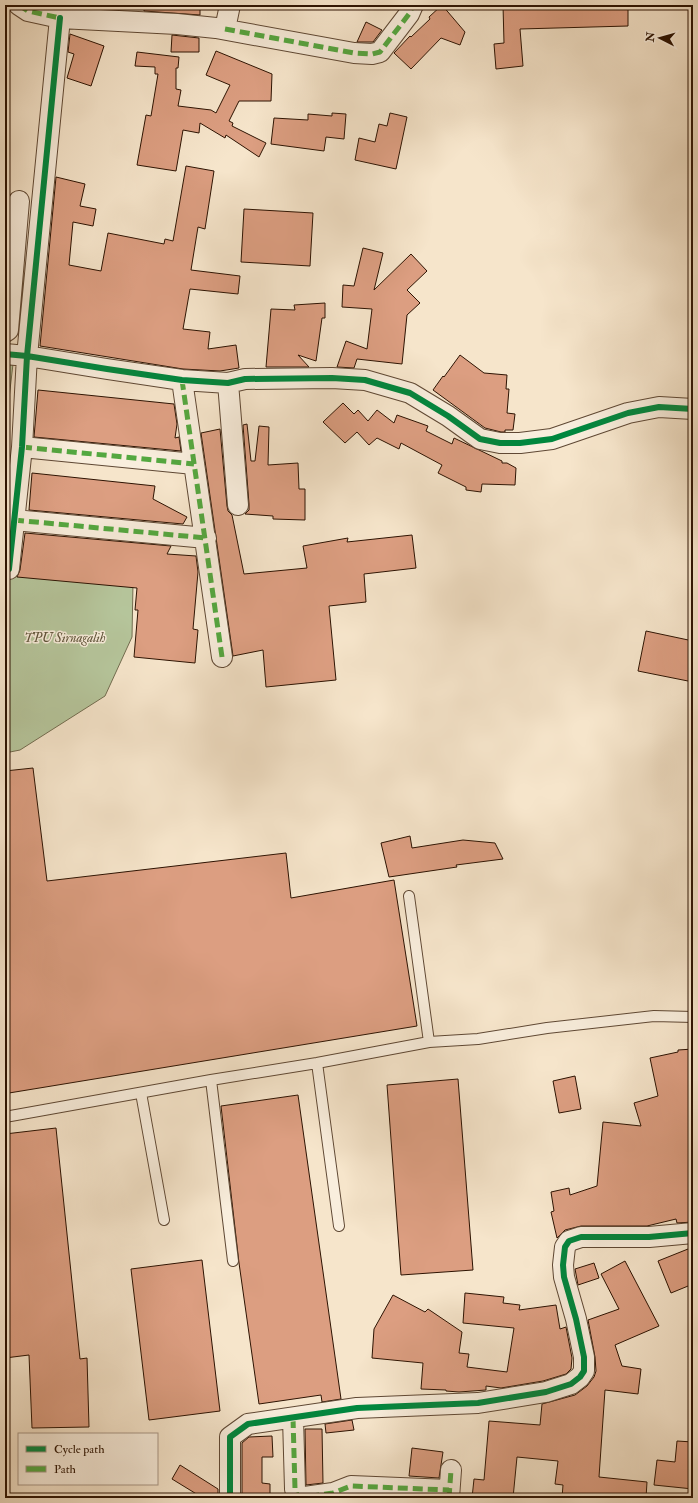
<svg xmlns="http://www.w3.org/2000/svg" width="698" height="1503" font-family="'IM FELL Double Pica',serif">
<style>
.green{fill:#b6c69c;stroke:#726c4f}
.building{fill:#dc9e81;stroke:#2d1302}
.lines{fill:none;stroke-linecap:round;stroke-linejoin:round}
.lane-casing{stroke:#5f4834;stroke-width:12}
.street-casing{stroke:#5f4834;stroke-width:22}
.lane{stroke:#f9eedd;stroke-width:10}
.street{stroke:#f9eedd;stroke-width:20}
.quiet{stroke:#54a840;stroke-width:5;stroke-dasharray:10 5;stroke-linecap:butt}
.cycleway-casing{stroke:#f9eedd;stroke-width:8}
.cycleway{stroke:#00873e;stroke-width:6}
.labels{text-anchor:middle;stroke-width:3;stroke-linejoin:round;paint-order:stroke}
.park-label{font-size:13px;font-style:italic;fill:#5d5238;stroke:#f9eedd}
</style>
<rect width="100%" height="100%" fill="#f6e5cb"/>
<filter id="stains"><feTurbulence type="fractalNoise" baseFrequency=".005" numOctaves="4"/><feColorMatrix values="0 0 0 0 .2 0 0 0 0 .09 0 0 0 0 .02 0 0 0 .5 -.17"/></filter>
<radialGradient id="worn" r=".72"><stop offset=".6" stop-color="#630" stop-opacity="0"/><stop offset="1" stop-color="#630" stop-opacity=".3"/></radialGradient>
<path class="green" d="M5,363L13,364L5,433Z
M5,528L7,568L133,583L132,637L105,696L20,750L5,753Z"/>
<path class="building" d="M144,5H200V15L144,11Z
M442,5L465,32L460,45L441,38L411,69L394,53L410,36L411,37L430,19L429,17Z
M503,5H628V26L520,29L523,66L496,69L494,44L504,43Z
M366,22L382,30L373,42H357Z
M70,34L104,46L91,86L67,78L74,54L68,52Z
M172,35L199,38V52H171Z
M216,51L272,74L271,101H239L229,121L233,123L232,126L266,143L259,157L226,135L225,138L200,123L199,133L183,130L176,171L137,165L146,115L151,116L158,74H155V67L135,66L137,52L179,57L178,68H176V89L181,90L178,106L211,110L216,113L230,85L206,75Z
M332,113L346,114L344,139L326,137L324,151L271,144L274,118L308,120V114L332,116Z
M390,113L407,117L396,169L355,160L359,138L375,142L379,124L387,126Z
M186,166L214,171L205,229L198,227L191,270L240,276L238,294L190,289L183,329L210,332L208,349L236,345L239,368L220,371L183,369L40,346L56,177L85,184L80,206L96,209L93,226L73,222L69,265L101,271L108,233L164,244L165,239L173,241Z
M244,209L313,213L310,266L241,262Z
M363,248L383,253L374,290L411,254L427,271L407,290L420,303L407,315L402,364L357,359L354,368L337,367L346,341L367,349L372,309L342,307L343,285L354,286Z
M325,303V318H322L316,361L298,355L309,367H266L271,309L295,310L294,305Z
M460,355L484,373L507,375L506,389H509L507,413L515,414L513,430H505V432H501L485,428L433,390L443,376L444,377Z
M38,390L174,404L177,424L175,438L179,437L181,451L34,437Z
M343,403L354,414L358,410L368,421L377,410L394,423L397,415L428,426L426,431L452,444L454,438L502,461V463H507L516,468L515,485L482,484L481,492L466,490V487L438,473L442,465L401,443L399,449L377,438L369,445L357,432L345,443L323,422Z
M247,424L251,461H255L259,426L269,427L268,465L298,463L299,489H305V520L273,519V516L245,514L249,510V504L243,425Z
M220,429L227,506L228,511L232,515L244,574L307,568L303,546L348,538L347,542L412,535L416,568L364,574L366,602L329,606L336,680L266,687L263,650L233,656L201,433Z
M32,473L155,486L153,499L187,517L183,524L29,510Z
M25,533L171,546L167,554L196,556L198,572L193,629L198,630L195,663L134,657L138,610H135L137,588L17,577L20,570Z
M646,631L693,641V682L638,671Z
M33,768L47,881L286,853L291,898L394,880L417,1026L9,1093L5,1067V771Z
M410,836L412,848L463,840L495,843L503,859L456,865L457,867L389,877L381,843Z
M693,1049V1222L677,1223L676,1219L647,1226H581L565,1230L557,1238L551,1212L554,1211L551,1192L569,1188L570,1195L597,1186L603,1122L641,1126L634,1103L658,1096L650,1058L678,1052V1050Z
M575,1076L581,1109L559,1113L553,1081Z
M458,1079L473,1270L401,1275L387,1085Z
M298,1095L341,1399L322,1402L321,1395L259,1404L239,1263L221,1106Z
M56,1128L80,1359L87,1358L89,1427L32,1428L29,1355L5,1358V1134Z
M693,1247V1284L671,1293L658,1261Z
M202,1260L220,1411L149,1420L131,1269Z
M625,1261L659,1326L615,1345L622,1366L641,1369L638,1394L605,1390L599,1477L647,1482L646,1498H562L563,1485L555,1484L558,1461L517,1457L513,1498H472L474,1479L484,1480L489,1421L540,1425L542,1404L575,1395L587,1386L594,1377L596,1371L595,1357L588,1320L619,1309L601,1274Z
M594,1263L599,1278L578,1285L575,1269Z
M465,1293L504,1297L503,1303L520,1305L519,1310L556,1305L560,1329L566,1327L572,1358L571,1369L566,1374L543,1381L501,1388L486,1386V1390L459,1392L446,1391V1390L421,1389L423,1363L372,1358L374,1329L393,1295L425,1312L428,1309L462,1332L459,1353L469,1354L467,1367L507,1372L514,1328L463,1323Z
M352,1420L354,1430L326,1433L325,1424Z
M305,1429H322L323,1483L306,1485Z
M272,1436L273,1457H262V1483L270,1484V1498H242V1443L249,1437Z
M677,1441L693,1442L692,1467H693V1489L654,1485L657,1460L675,1462Z
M412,1448L443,1452L439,1478L409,1476Z
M180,1465L218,1489V1498H203L172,1479Z"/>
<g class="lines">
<defs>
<path id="lane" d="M409,896L429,1042
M317,1063L339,1226
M211,1080L233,1261
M141,1093L164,1220
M5,1117L211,1080L317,1063L429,1042L478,1039L547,1028L654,1016L693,1017"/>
<path id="street" d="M19,5L28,11L60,18L177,24L216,28L354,53L372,54L380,52L409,14L413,5
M225,29L230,5
M5,332L8,330L19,201
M5,354L27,356L107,369L182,380L228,383L245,379L332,378L365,380L410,393L448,416L480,439L500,443H520L552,439L628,413L659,407L693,409
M182,380L222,657
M228,383L238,505
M22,447L194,464
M14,520L206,538
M9,569L22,447L27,356L60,18
M293,1418L295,1489L297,1495L305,1497L333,1493L351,1486L449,1490
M230,1498V1437L248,1424L357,1408L478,1403L546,1392L571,1384L580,1377L584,1371V1357L576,1319L564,1277L563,1265L565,1247L569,1241L581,1237H649L693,1233
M449,1498L451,1470"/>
</defs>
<use href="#lane" class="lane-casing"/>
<use href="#street" class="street-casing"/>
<use href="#lane" class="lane"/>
<use href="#street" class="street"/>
<path class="quiet" d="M19,5L28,11L60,18
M225,29L354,53L372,54L380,52L409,14L413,5
M182,380L222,657
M22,447L194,464
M14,520L206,538
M293,1418L295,1489L297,1495L305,1497L333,1493L351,1486L449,1490
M449,1498L451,1470"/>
<defs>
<path id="cycleway" d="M5,354L27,356L107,369L182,380L228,383L245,379L332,378L365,380L410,393L448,416L480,439L500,443H520L552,439L628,413L659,407L693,409
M9,569L22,447L27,356L60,18
M230,1498V1437L248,1424L357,1408L478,1403L546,1392L571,1384L580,1377L584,1371V1357L576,1319L564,1277L563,1265L565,1247L569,1241L581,1237H649L693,1233"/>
</defs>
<use href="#cycleway" class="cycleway-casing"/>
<use href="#cycleway" class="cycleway"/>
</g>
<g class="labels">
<g class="park-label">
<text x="65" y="642">TPU Sirnagalih</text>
</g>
</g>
<rect width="698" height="1503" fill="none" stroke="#f6e5cb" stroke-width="20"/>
<rect x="6" y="6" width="686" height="1491" fill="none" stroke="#2d1302" stroke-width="2"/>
<rect x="10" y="10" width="678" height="1483" fill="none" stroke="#2d1302"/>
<rect x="18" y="1433" width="140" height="52" fill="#f9eedd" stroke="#a79685"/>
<rect x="26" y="1446" width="20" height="6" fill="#00873e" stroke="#a79685"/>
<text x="54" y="1453" font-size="12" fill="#2d1302">Cycle path</text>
<rect x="26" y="1466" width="20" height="6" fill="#54a840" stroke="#a79685"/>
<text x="54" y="1473" font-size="12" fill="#2d1302">Path</text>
<g transform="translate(660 38) rotate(276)" stroke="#f9eedd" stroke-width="3" paint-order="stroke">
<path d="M0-3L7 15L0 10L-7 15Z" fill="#2d1302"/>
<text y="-6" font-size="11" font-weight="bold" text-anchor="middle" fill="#2d1302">N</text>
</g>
<rect width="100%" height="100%" filter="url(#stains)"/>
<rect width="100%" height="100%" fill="url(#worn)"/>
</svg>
